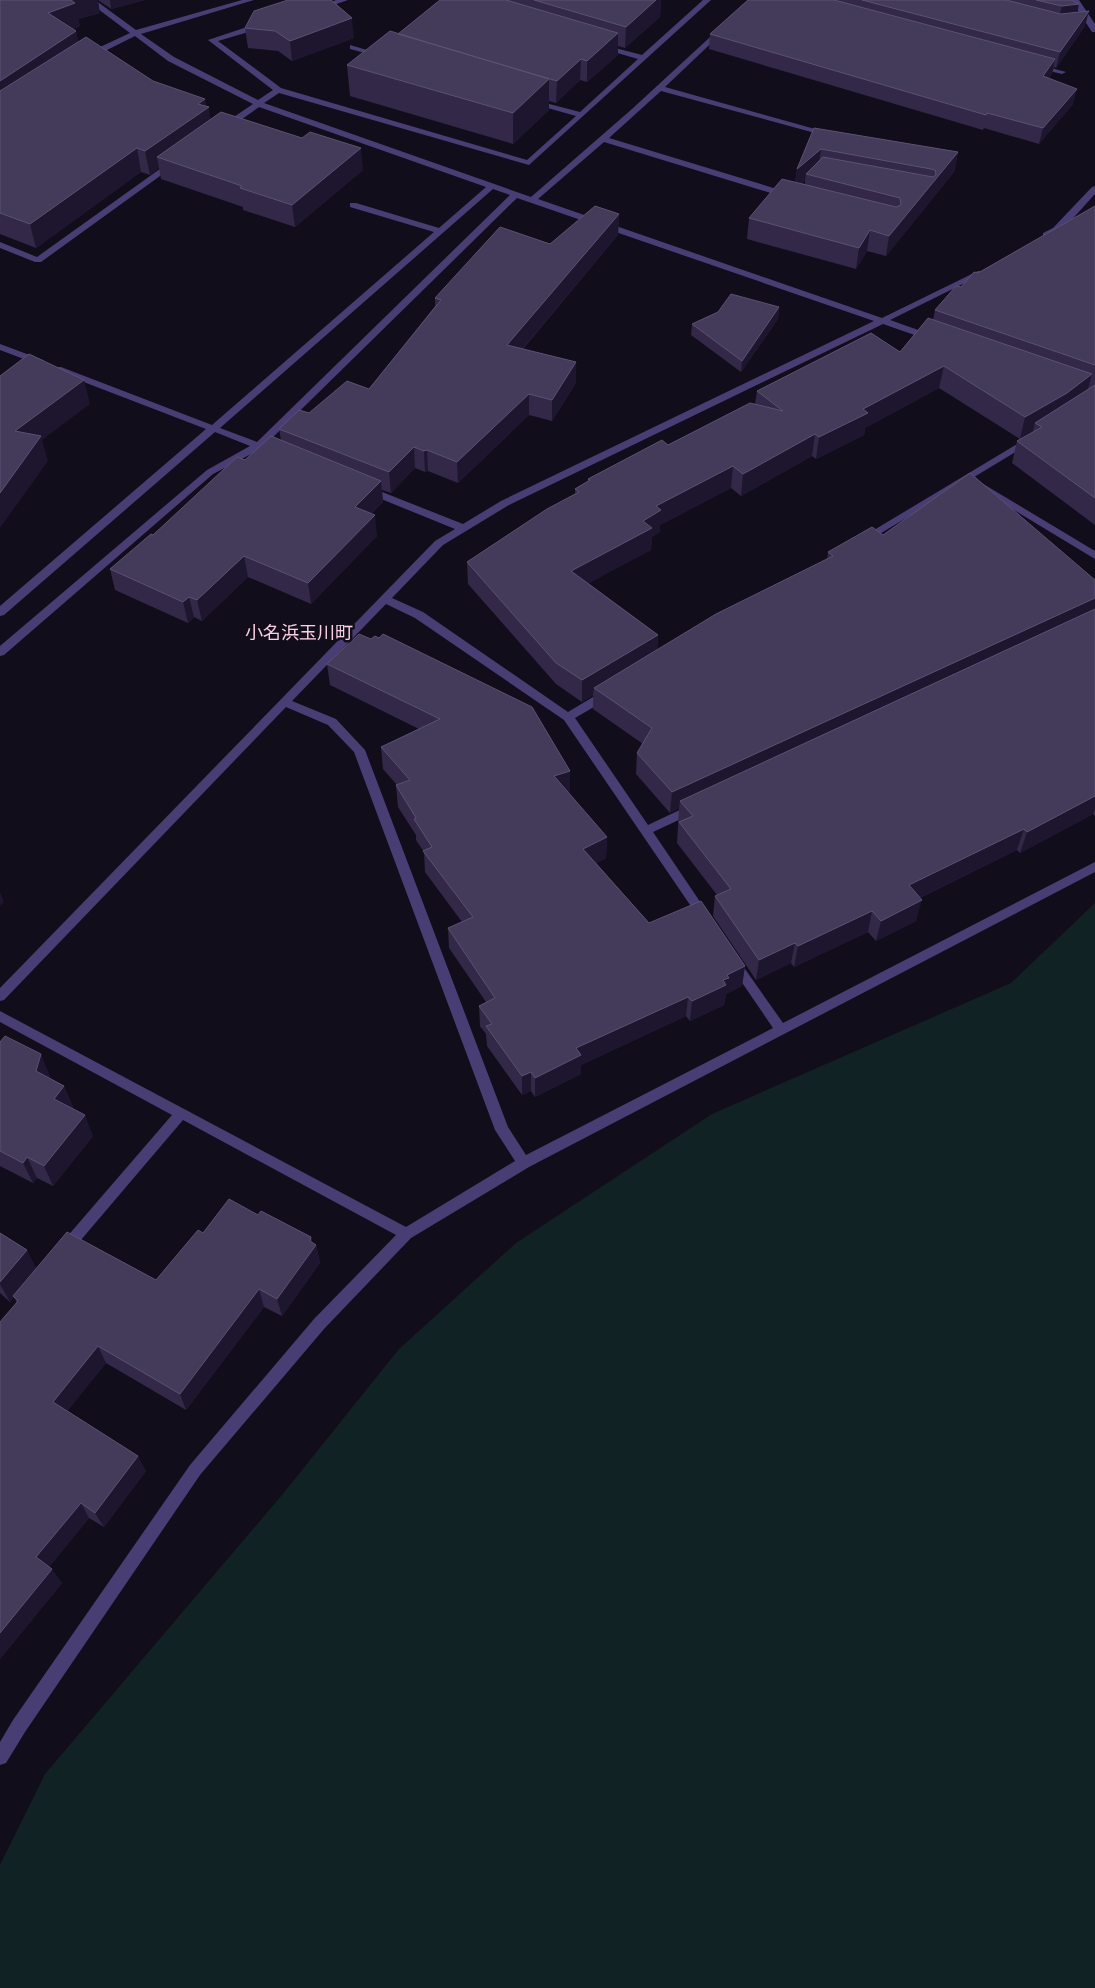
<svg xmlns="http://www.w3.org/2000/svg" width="1095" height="1988" font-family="'Nunito Sans','Noto Sans JP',sans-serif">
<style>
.green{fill:#112224}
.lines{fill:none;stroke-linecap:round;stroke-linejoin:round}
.minor{fill:#483e74;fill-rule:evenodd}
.wall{fill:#332847;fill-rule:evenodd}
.shaded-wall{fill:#1e162e}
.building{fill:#443a5a;stroke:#5c5173}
.labels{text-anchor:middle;stroke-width:5;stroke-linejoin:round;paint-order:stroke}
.quarter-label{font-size:18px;fill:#f9d0e4;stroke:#120d1b}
</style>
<rect width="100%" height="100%" fill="#120d1b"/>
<path class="green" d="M1095,903V1988H0V1865L45,1774L282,1495L399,1349L516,1243L712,1114L1011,983Z"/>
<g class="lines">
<path class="minor" d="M86,0H95L136,30L242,0H254L141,34L174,57L258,100L273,90L208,40L259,23H265V27L218,41L281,88L527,160L576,116L530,103V99L580,112L638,59L600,48V44L642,55L703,0H711L529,165L279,93L264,103L531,197L632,109L721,27L725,29L724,31L665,87L815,129V133L661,91L609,138L790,193V197H784L604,142L538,199L882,318L978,271H984L985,273L890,320L935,336V340H929L883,324L509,505L443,545L392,598L423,612L568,712L603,691H611L612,694L611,697L575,718L648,825L690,805H698L700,808L698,811L653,832L709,915L711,918L709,921H701L564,720L415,618L386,604L292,701L336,719L365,750L508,1127L526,1155L773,1028L730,965L728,962L730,959H738L783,1023L1095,862V872L529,1167L411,1238L324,1329L200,1475L25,1732L6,1763L0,1765V1742L13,1720L190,1465L314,1319L396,1235L183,1120L69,1254L64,1256L59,1254L57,1250L59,1246L172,1115L0,1022V1011L406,1227L515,1161L495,1130L354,752L328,725L286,707L4,1000L0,1001V988L435,541L455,529L364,492V488H372L463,524L501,501L874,321L517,198L265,445L269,448L267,450H259L213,474L4,655L0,656V646L207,470L250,446L215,432L4,615L0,616V606L206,429L55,371V367H61L212,425L434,232L350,207V203H356L439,228L486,187L259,107L228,129H222V125L253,104L168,61L135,36L91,58H85V54L130,33ZM493,189L510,195L257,442L220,428Z
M336,0H348L319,10L315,8Z
M1071,0H1079L1095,24V32H1092Z
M350,45L384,55L380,57L350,49Z
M1033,63L1066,72L1062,74L1033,67Z
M171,161L178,163L41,262H35L0,248V242L37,257Z
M1095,186V194C1084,205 1059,239 1043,237V233L1053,228L1092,187Z
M0,344L43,360L45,362L43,364H37L0,350Z
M1029,437L1034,440L1032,442L868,541H860L859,539Z
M980,482L1095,551V559L976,487L975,485Z"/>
</g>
<path class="wall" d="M0,0L100,13L78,19L80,26L73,29L76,31L78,42L153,81L207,106L210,119L363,170L295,227L243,210V207L161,179L159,168L150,175L141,172L36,248L0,234Z
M98,0H145L111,9Z
M440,0H661L660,17L625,48L618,46V55L587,82L580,80L556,103L549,101V110L513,144L350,96L347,65L398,34Z
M748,0H1071L1085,26L1056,68L1054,67L1052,74L1049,78L1073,104L1039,144L984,128L983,130L709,49L710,34Z
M245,28L354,38L292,61L278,51L248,48Z
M814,128L958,152L954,172L886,256L867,251L856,269L747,239L749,218L795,182L797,169ZM805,180V184L801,183H802Z
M1095,206V525L1012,463L1017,441L1033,432V431L1020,439L939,388L865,428L864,435L816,459L812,456L741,496L731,488L660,525V532L652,537L651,550L588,583L658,635L657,650L827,560L828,552L883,535L1095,580V816L1093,814L1020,853L1017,850L920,898L916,921L876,941L868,932L794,967L791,963L756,980L713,916L715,896L717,895L677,843L679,808L670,813L636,774L637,753L643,744L593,709V695L582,702L556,684L468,584L467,562L575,494V489L588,481V479L668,445L755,404L757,391L900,352L933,320L935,310L961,287L978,273Z
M619,214L618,235L523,349L576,362V383L552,421L529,415L458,483L428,471L425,472L415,468L391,493L382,490L383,502L371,514L377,536L311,604L248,577L202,621L194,617L188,623L115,590L110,569L245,460L281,440L279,429L309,413L369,389L435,306V298L550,244Z
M779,307L778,319L741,372L691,335L692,324Z
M327,664L570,771V792L568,793L607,837L606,858L596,863L649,923L745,966L742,986L726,994V998H725L724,1005L690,1021L686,1016L581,1065V1074L535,1097L531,1091L522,1095L487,1046L486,1034L480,1026L479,1006L486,1002L449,948L448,928L462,922L425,872L424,852L416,840V835L398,807L396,785H397L383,769L381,747L419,729L330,685Z
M0,1042L50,1076L49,1078L64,1086L73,1107L72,1108L93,1136L53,1186L37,1178L33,1183L0,1166Z
M258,1215L311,1237L312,1242L316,1245L320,1263L282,1316L264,1307L186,1410L106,1363L67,1411L146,1471L104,1527L89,1518L49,1567L62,1583L0,1659V1322L17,1303L14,1297L10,1302L0,1293V1233L36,1268L156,1280L203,1233Z"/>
<path class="shaded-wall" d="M68,0H98L100,13L78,19L80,26L53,36L48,13Z
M110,0H145L111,9Z
M656,0H661L660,17L625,48L626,27Z
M1079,4L1076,19L1058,21L1062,6Z
M1089,11L1085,26L1056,68L1060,52Z
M352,18L354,38L292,61L290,41Z
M76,31L81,55L0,109V81Z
M618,33V55L587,82V61Z
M581,59L580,80L556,103L557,81Z
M1055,59L1052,74L1040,91L1043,76Z
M549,79V110L513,144V113Z
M1077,89L1073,104L1039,144L1043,128Z
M205,99L207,108L209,107L212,131L157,157L159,168L150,175L145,151L198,104Z
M137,148L141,172L36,248L30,224Z
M361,148L363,170L295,227L292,205Z
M821,149L818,169L806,174L805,180L794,189L797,169Z
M958,152L954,172L886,256L889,236Z
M619,214L618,235L508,366L507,345Z
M870,230L867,251L856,269L859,248Z
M779,307L778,319L741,372L742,361Z
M576,362V383L552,421V400Z
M944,366L939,388L865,428L864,435L816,459L819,437L863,409Z
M1092,374L1086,396L1035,423L1033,431L1020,439L1025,417Z
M84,380L90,404L42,440L48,461L0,528V493L15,431Z
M529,394V415L458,483L457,462Z
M815,434L812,456L741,496L743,474Z
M414,447L415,468L391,493L389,472Z
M427,450L428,471L425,472L424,451Z
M733,466L731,488L660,525V532L652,537L651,550L571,593V571L643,521L656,506Z
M381,481L383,502L357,528L355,507Z
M375,515L377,536L311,604L308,583Z
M244,556L248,577L202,621L197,600Z
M189,597L194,617L188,623L183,602Z
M1095,598V617L680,801L679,808L670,813L672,792Z
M658,635L656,657L594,688L593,695L582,702V680Z
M570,771V792L554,797V776Z
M1095,796V809L1093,814L1020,853L1027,832Z
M1024,829L1017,850L903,906L909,885Z
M607,837L606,858L583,869V849Z
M0,892L4,902L0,906Z
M922,900L916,921L876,941L881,921Z
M872,911L868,932L794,967L798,946Z
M795,943L791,963L756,980L759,960Z
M745,966L742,986L726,994V998H725L724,1005L690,1021L692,1001L723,980L727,975Z
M688,997L686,1016L581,1065V1074L535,1097V1078L576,1048Z
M41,1054L50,1076L45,1093L36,1071Z
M531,1072V1091L522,1095V1076Z
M64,1086L73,1107L63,1120L54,1099Z
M85,1115L93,1136L53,1186L44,1166Z
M27,1157L37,1178L33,1183L23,1163Z
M311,1237L313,1249L316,1245L320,1263L282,1316L277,1299L310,1241Z
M27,1250L37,1270L10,1302L0,1284V1282Z
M259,1289L264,1307L186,1410L180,1394Z
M98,1346L106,1363L62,1418L53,1402Z
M138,1456L146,1471L104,1527L95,1513Z
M81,1503L89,1518L46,1571L36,1557Z
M52,1569L62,1583L0,1659V1633Z"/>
<path class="building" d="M0,0H71L75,3L48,13L76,31L0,81Z
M288,0H331L352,18L290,41L275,31L245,28L254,11Z
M440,0H506L618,33L587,61L581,59L557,81L398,34Z
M534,0H656L626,27Z
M748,0H834L1055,59L1043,76L1077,89L1043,128L987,113L986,115L710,34Z
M862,0H1006L1061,14L1089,11L1060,52Z
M1036,0H1071L1079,4L1062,6Z
M390,31L549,79L513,113L347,65Z
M86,37L153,81L205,99L198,104L209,107L145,151L137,148L30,224L0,213V91Z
M221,112L302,138L310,132L361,148L292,205L240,188L242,186L157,157Z
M814,128L958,152L889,236L870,230L859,248L749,218L782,179L896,207L901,205L900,198L806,174L823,157L933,177L936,175L935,170L931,169L821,149L797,169Z
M595,206L619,214L507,345L576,362L552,400L529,394L457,462L427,450L424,451L414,447L389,472L279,429L299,410L309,413L347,381L369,389L441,300L435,298L500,227L550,244Z
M1095,206V365L935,310L956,286L961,287L974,272L978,273Z
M731,294L779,307L742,361L692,324L718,312Z
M928,318L1092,374L1067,393L1025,417L944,366L863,409L868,413L819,437L815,434L743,474L733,466L656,506L661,510L643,521L652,528L571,571L658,635L582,680L556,663L467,562L547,509L579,492L575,489L590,480L588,479L662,440L668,445L750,403L783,411L757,391L871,333L900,352Z
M29,354L84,380L15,431L41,436L0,493V376Z
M1095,385V498L1017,441L1042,427L1035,423Z
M271,436L381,481L355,507L375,515L308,583L244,556L197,600L189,597L183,602L110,569L151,534L153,535L237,457L245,460Z
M970,473L1095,580V598L672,792L637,753L652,728L594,688L716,614L833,556L828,552L872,527L883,535Z
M1095,609V796L1027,832L1024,829L909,885L922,900L881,921L872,911L798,946L795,943L759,960L715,896L731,889L679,822L693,816L680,801Z
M359,634L371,639L375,636L379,638L383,634L532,707L570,771L554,776L607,837L583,849L649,923L701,901L745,966L727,975L729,978L723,980L726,985L692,1001L688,997L576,1048L581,1055L535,1078L531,1072L522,1076L486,1026L492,1024L479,1006L495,998L448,928L473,917L423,851L432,847L414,819L416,818L396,785L410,780L381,747L440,719L327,664Z
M5,1036L41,1054L36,1071L64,1086L54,1099L85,1115L44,1166L27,1157L23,1163L0,1151V1042Z
M229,1199L258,1215L261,1211L311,1237L310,1241L316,1245L277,1299L259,1289L180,1394L98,1346L53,1402L138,1456L95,1513L81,1503L36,1557L52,1569L0,1633V1322L18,1301L13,1296L67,1232L156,1280L198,1230L203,1233Z
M0,1233L27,1250L0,1282Z"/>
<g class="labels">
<g class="quarter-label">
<text x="299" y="639">小名浜玉川町</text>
</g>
</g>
</svg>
